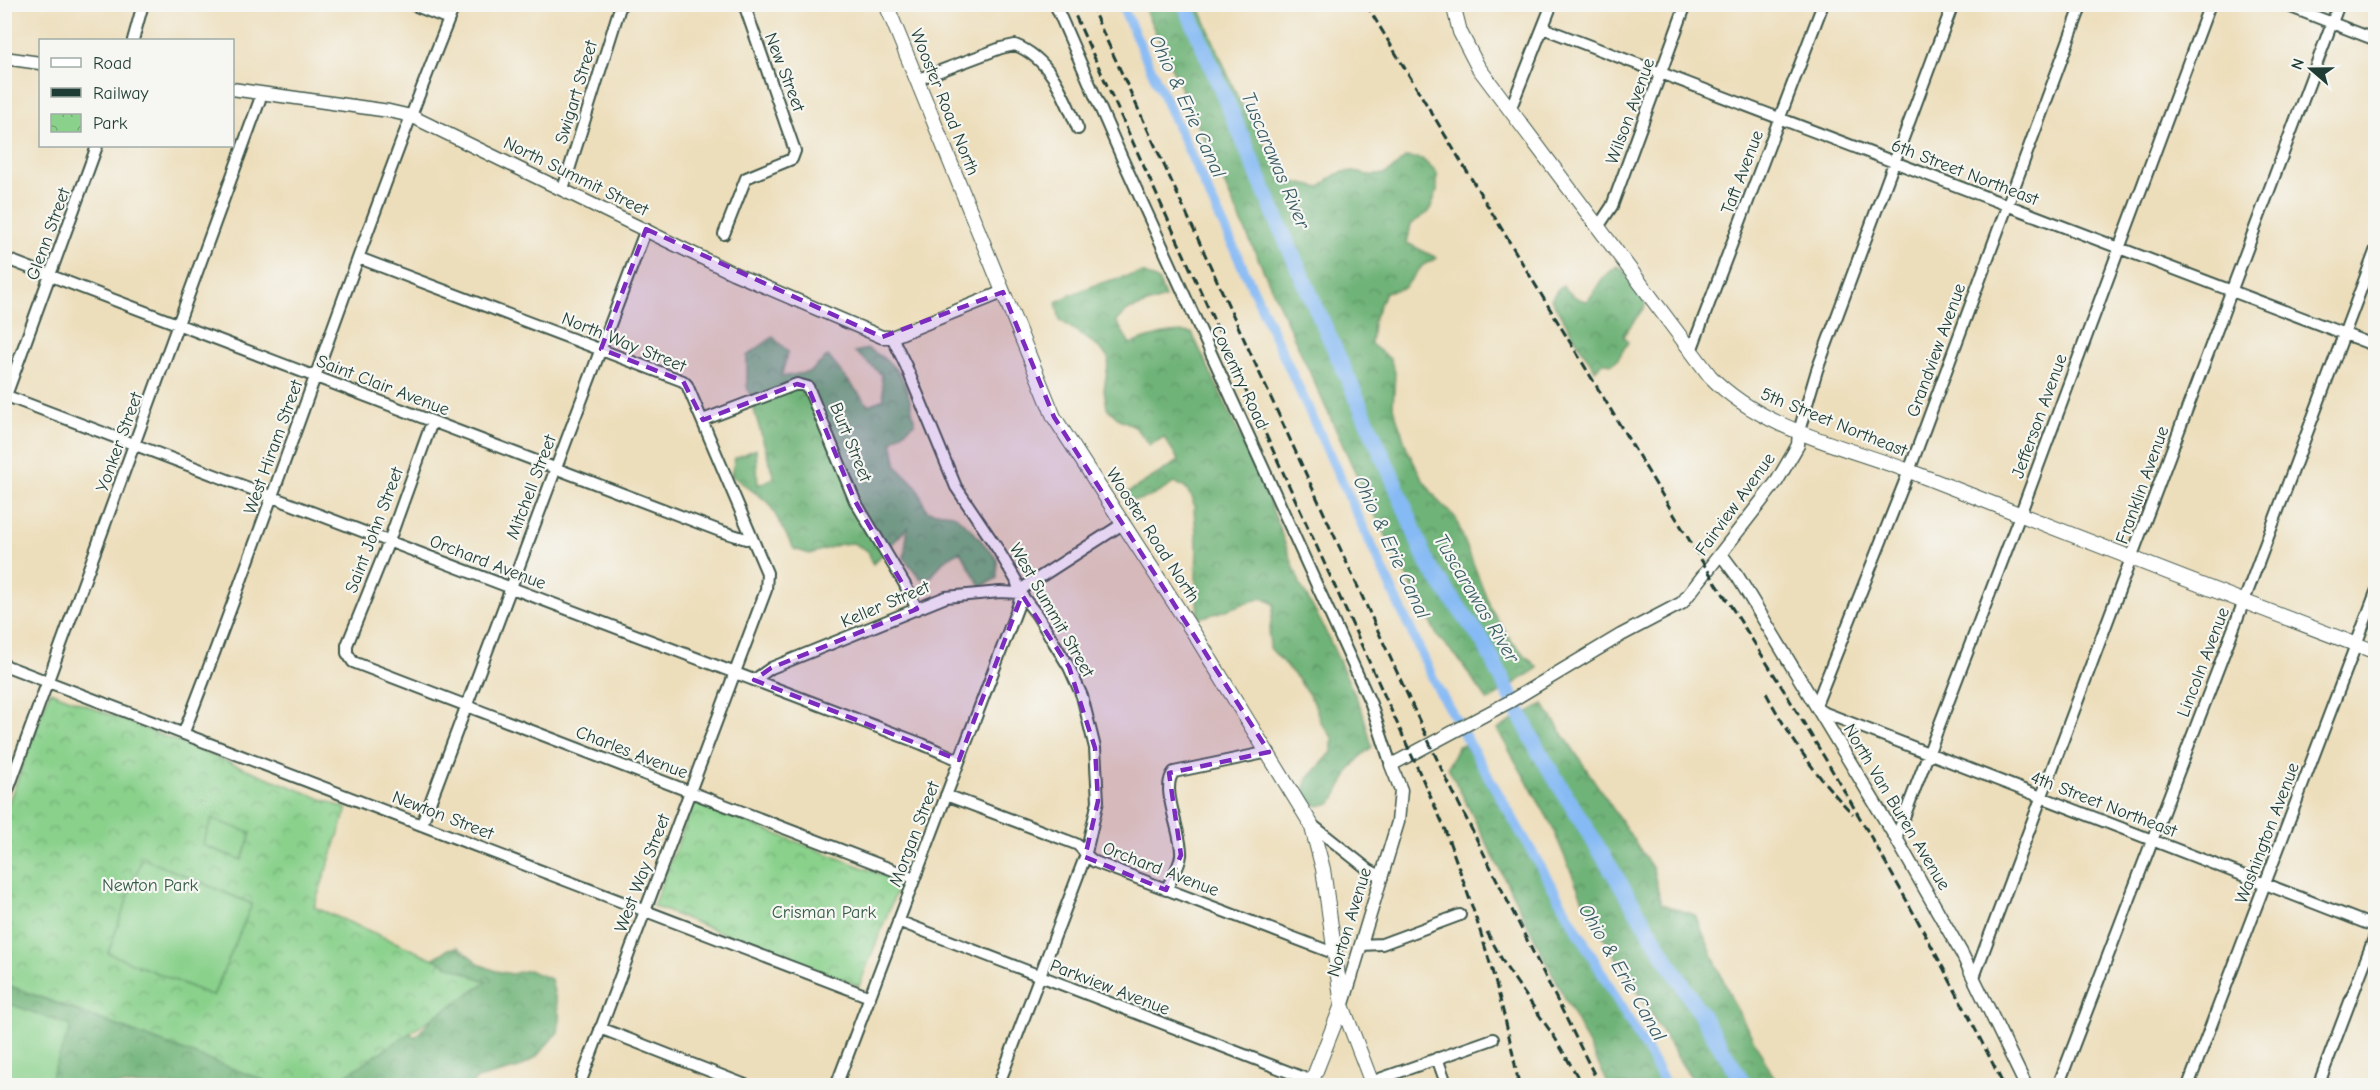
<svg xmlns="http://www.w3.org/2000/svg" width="2380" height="1090" font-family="'Comic Neue',sans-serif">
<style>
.forest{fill:url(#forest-crowns);stroke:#477856;stroke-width:1.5}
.park{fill:url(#park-crowns);stroke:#548760;stroke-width:1.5}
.pitch{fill:#8ad18c;stroke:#548760;stroke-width:1.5}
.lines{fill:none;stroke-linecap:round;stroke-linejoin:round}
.canal{stroke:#86baf4;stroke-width:10}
.river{stroke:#86baf4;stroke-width:16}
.minor-casing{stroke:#3e5548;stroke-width:14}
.tertiary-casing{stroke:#3e5548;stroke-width:15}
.secondary-casing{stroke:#3e5548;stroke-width:16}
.minor{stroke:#fff;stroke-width:10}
.tertiary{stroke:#fff;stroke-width:12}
.secondary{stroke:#fff;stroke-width:14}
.rail{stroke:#1f3d34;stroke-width:3;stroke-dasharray:9 4.5;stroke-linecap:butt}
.marked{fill:#7b2cbf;fill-opacity:0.2;stroke:#7b2cbf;stroke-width:4.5;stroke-dasharray:12 8;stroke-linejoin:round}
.labels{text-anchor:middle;stroke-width:4.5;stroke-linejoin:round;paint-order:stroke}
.street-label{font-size:18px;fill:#1f3d34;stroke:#f6f6f2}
.park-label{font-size:18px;fill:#345b46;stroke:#f6f6f2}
.water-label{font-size:20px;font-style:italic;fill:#395c64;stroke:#f6f6f2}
</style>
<defs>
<pattern id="forest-crowns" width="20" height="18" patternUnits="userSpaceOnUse" patternTransform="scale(1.5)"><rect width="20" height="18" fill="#6fb378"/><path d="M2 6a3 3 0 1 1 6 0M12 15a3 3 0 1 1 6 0" fill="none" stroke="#5b9363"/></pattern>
<pattern id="park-crowns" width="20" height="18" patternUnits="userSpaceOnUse" patternTransform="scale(1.5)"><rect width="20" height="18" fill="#8ad18c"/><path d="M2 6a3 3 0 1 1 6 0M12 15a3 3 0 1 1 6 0" fill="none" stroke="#70ab73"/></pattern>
</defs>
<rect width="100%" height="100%" fill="#f6f6f2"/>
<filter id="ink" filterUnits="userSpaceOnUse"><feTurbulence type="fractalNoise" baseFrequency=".0167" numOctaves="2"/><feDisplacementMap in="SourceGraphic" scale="12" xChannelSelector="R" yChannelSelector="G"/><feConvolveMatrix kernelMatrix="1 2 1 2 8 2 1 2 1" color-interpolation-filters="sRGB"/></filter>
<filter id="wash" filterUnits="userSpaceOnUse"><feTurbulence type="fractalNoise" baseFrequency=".008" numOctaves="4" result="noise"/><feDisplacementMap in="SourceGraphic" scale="24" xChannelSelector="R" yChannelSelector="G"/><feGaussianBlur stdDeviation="1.35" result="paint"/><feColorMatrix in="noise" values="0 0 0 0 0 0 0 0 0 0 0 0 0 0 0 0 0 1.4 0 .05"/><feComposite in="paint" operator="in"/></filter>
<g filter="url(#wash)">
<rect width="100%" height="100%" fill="#eddebb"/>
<path class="forest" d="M1143,5H1198L1237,96L1278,168L1294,182L1320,188C1351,155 1357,183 1387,173C1393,170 1400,162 1406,157L1422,159L1437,173V191L1429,212L1411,224L1407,243L1437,258L1423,265L1404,288L1385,292L1373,322L1371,344L1390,359L1395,372L1393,407L1408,451L1423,480L1439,502L1455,517L1491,609L1511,641L1538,668L1488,701L1457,657L1438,637L1370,505Z
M1617,266L1625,271L1646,299L1645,306L1623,336L1628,342L1618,359L1611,364L1603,362L1595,370L1551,299L1558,289L1563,286C1570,294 1577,300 1588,301L1602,279Z
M1143,273L1159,281L1165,298L1129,310L1116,321L1130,344C1151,337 1169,330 1192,333L1262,482L1301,586L1322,624L1362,710L1372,747L1361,756L1350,770L1332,803L1318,806L1305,796L1306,781L1332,752V737L1320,721L1314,702L1298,679L1270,648L1269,634L1274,604L1263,598C1240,603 1221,614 1198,618L1196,581L1197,544L1193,499L1184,486L1174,483C1159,493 1139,507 1122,496L1179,461L1164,437L1150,445L1133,425L1119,419L1107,408L1104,390L1109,358L1096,345L1060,320L1056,302C1086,287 1109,279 1143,273Z
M773,337L788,352L781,377L810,372L828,356L868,405L884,399L881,374L855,352L868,349C905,368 907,386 915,423L892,441L897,467L917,487L927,511L953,514L971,529L997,559V578L981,587L960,551L943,561L932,576L921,579L904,558L908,527L873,564L868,551L853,543L841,544L810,554L794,549L769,503L731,475L735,458L756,449L758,485L774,478L747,386V356Z
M1543,704L1653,869L1661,904L1695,915L1732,1000L1778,1085H1697L1683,1066L1588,912L1550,822L1497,729Z
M1470,743L1657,1070L1667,1085H1609L1448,767L1458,746Z
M458,947L481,965L496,971L512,974L528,970L551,979L560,1019L558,1032L536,1057L519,1068L477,1079L471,1085L291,1086L399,1023L415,1037L433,1018L448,1008L416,969L449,949Z
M4,984L277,1085H26L5,1018Z"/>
<path class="park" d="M50,691L347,809L314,907L487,982L331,1085H277L5,984L4,815Z
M694,802L900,882L859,986L653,906Z"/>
<path class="pitch" d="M212,819L251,833L242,860L202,845Z
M142,858L252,904L213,996L108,953Z
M4,1002L71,1026L48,1085H5Z"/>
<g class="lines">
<path class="canal" d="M1121,4L1438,689L1667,1086"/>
<path class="river" d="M1185,4L1287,243L1393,479L1428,565L1484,643L1539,752L1745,1086"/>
</g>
</g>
<g filter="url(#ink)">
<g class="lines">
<defs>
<path id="minor" d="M411,4L449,19
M1055,4L1122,158L1371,704L1391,765
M2283,4L2376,40
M1543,28L2376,346
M133,40L143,4
M916,80L1001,48L1015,45C1051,59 1064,96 1078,129
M1510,110L1552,4
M563,189L621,4
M1598,227L1612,206L1686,4
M724,234L746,178L792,159L795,151L744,4
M4,258L720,531L746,539L751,538
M359,258L683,381L687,385L767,573L766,590L579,1086
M892,337L906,366L956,487L997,548L1016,580L1020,593L1037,615L1069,667L1082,696L1095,748L1098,801L1085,857L998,1086
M1691,351L1823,4
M4,395L922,744L959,760
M4,401L97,146
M703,420L797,384L808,387L855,501L904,583L917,609
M432,422L389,541L347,645V653L353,662L914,878
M1799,431L1817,370L1953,4
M4,665L870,997
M754,680L771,668L946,597L1000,592L1020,593
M1816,705L1909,471L2082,4
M1820,711L2376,927
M184,732C278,491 358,244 455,4
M946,795L1076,844C1085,849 1084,856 1095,862L1336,954
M4,801L262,94
M422,824L646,229
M1311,824L1369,870L1382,877
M1896,838L2020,515L2210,4
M1166,890C1171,879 1180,867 1181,855C1183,834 1159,788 1174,772L1269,752
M898,921L1312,1081
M1361,945L1382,944L1460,915
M1974,977L2339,4
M600,1028L748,1086
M1437,1058L1447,1086
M1371,1082L1493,1039
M836,1086L1018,606L1023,588L1124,523
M2058,1086L2244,601L2376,249
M2188,1086L2376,592
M2318,1086L2376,933"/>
<path id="tertiary" d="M4,58L40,63
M232,89L389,111L411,116L733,273L882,337H892L1003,292
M1721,554L1738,577L1896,838L1962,954L2026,1086
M1343,1004L1398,822L1401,790L1391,765L1509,702L1621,635L1682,603L1777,481L1798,445L1799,431"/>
<path id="secondary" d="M886,4L1054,417L1199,641L1311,824L1323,869L1342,1005L1373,1086
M1453,4L1460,32L1478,67L1710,376C1763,431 1848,447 1917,474C2070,534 2222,594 2376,652
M1310,1086L1342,1005"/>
</defs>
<use href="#minor" class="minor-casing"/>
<use href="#tertiary" class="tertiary-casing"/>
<use href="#secondary" class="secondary-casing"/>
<use href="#minor" class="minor"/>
<use href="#tertiary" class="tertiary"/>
<use href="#secondary" class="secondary"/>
<path class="rail" d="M1070,4L1442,822C1474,908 1503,994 1519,1086
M1090,4L1441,768L1600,1086
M1366,4L1705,566C1815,735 1914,905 2004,1086
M1766,693C1790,738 1817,778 1853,814
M1487,932L1506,967L1555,1038L1583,1086"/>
</g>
</g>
<path class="marked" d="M646,229L882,337L1003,292L1054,417L1269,752L1169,773L1181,855L1166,890L1085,857L1098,801L1095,748L1069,667L1022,595L959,760L754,680L771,668L917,609L855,501L808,387L797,384L703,420L683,381L601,349Z"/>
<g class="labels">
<g class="street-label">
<text transform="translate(785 72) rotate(69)" y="6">New Street</text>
<text transform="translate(576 92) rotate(-73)" y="6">Swigart Street</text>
<text transform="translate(945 102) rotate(68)" y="6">Wooster Road North</text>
<text transform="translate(1630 111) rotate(-70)" y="6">Wilson Avenue</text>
<text transform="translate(1742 172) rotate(-69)" y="6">Taft Avenue</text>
<text transform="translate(1965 172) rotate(21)" y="6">6th Street Northeast</text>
<text transform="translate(576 176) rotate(26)" y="6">North Summit Street</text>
<text transform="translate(48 234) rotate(-70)" y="6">Glenn Street</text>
<text transform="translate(624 342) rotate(22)" y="6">North Way Street</text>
<text transform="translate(1936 350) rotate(-70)" y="6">Grandview Avenue</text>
<text transform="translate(1240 377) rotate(65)" y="6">Coventry Road</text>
<text transform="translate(383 385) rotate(21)" y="6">Saint Clair Avenue</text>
<text transform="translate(2039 416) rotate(-70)" y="6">Jefferson Avenue</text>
<text transform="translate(1834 422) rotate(22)" y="6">5th Street Northeast</text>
<text transform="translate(119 442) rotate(-70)" y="6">Yonker Street</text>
<text transform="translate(851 442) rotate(68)" y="6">Burt Street</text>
<text transform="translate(273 447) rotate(-70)" y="6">West Hiram Street</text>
<text transform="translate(2142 485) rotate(-70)" y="6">Franklin Avenue</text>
<text transform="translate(531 487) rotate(-69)" y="6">Mitchell Street</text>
<text transform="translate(1735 504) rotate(-54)" y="6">Fairview Avenue</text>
<text transform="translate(374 530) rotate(-69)" y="6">Saint John Street</text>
<text transform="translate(1153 535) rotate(57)" y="6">Wooster Road North</text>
<text transform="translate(488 562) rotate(21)" y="6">Orchard Avenue</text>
<text transform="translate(885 604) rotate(-23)" y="6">Keller Street</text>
<text transform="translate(1052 610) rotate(60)" y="6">West Summit Street</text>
<text transform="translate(2203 662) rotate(-69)" y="6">Lincoln Avenue</text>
<text transform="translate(632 752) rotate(21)" y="6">Charles Avenue</text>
<text transform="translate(2104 804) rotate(21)" y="6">4th Street Northeast</text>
<text transform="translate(1897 807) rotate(59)" y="6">North Van Buren Avenue</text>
<text transform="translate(443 815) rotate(21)" y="6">Newton Street</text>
<text transform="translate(2267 833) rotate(-69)" y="6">Washington Avenue</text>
<text transform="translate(914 834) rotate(-69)" y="6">Morgan Street</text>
<text transform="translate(1161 869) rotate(21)" y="6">Orchard Avenue</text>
<text transform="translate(642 873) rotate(-69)" y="6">West Way Street</text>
<text transform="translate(1349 922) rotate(-73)" y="6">Norton Avenue</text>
<text transform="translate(1110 987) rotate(21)" y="6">Parkview Avenue</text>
</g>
<g class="park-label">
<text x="150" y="891">Newton Park</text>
<text x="824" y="918">Crisman Park</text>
</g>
<g class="water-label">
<text transform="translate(1188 106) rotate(65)" y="7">Ohio &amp; Erie Canal</text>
<text transform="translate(1276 160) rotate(67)" y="7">Tuscarawas River</text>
<text transform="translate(1392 547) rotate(65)" y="7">Ohio &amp; Erie Canal</text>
<text transform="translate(1477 598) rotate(59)" y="7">Tuscarawas River</text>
<text transform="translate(1623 972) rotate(60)" y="7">Ohio &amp; Erie Canal</text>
</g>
</g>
<rect width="2380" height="1090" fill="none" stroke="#f6f6f2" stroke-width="24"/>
<rect x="39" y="39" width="195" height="108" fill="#f6f6f2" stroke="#a0aca6" stroke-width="1.5"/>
<rect x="51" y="58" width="30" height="9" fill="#ffffff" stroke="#a0aca6" stroke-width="1.5"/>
<text x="93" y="69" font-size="18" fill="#1f3d34">Road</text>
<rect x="51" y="88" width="30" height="9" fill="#1f3d34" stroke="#a0aca6" stroke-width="1.5"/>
<text x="93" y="99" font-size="18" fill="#1f3d34">Railway</text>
<rect x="51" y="114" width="30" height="18" fill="url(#park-crowns)" stroke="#a0aca6" stroke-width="1.5"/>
<text x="93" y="129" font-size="18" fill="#1f3d34">Park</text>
<g transform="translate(2311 69) rotate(290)" stroke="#f6f6f2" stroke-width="4.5" paint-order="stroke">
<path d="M0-4.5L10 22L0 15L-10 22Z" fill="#1f3d34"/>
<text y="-9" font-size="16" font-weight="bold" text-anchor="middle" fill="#1f3d34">N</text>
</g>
</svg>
